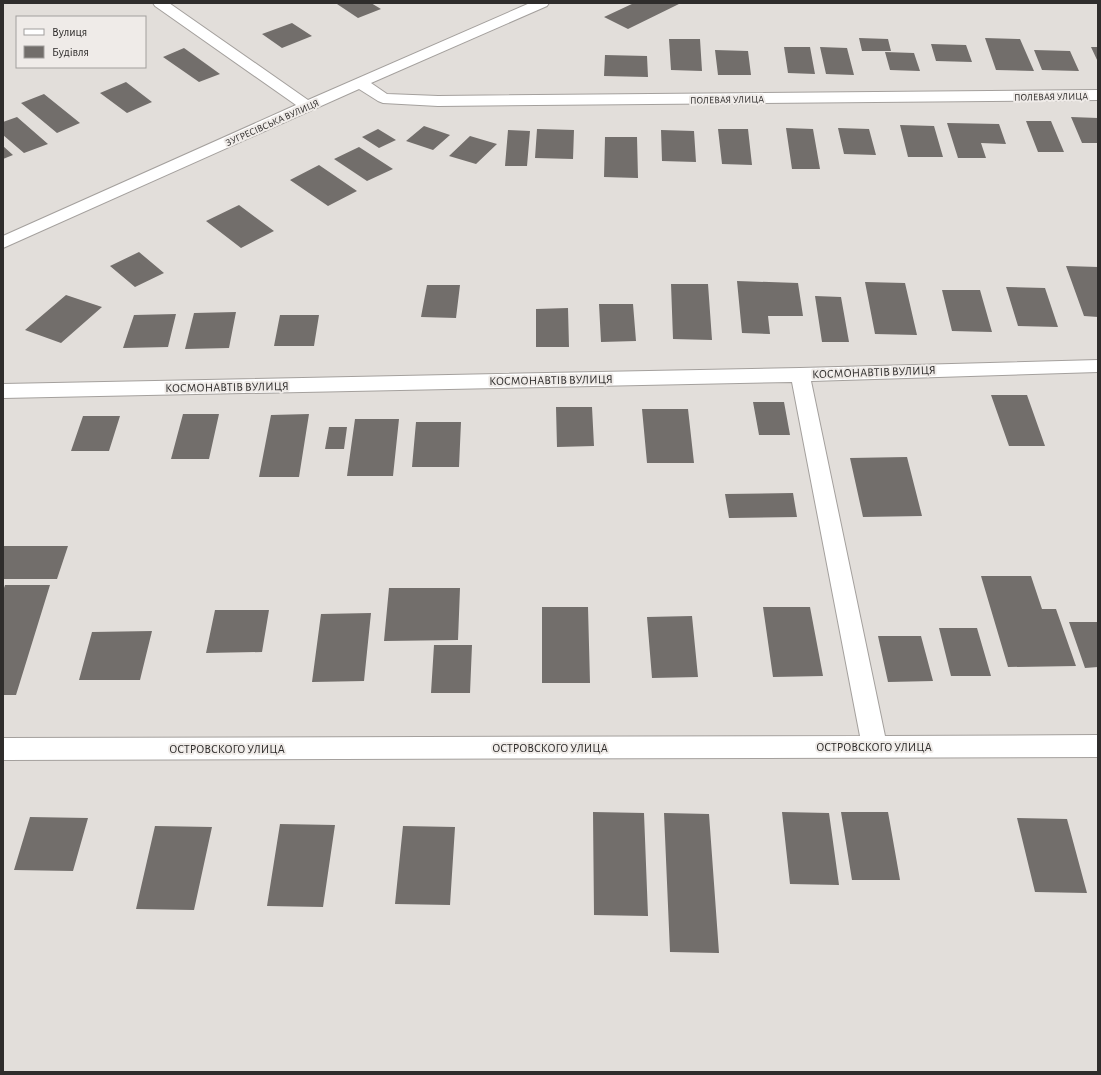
<svg xmlns="http://www.w3.org/2000/svg" width="1101" height="1075" font-family="'Alegreya Sans',sans-serif">
<style>
.building{fill:#726e6b}
.lines{fill:none;stroke-linecap:round;stroke-linejoin:round}
.minor-casing{stroke:#a4a09d;stroke-width:2}
.minor{fill:#fff;fill-rule:evenodd}
.labels{text-anchor:middle;stroke-width:4;stroke-linejoin:round;paint-order:stroke}
.far-street-label{font-size:10px;fill:#2f2d2c;stroke:#efebe8}
.street-label{font-size:12px;fill:#2f2d2c;stroke:#efebe8}
</style>
<rect width="100%" height="100%" fill="#e2deda"/>
<path class="building" d="M339,3H371L381,9L358,18L337,4Z
M634,3H681L628,29L604,17Z
M292,23L312,36L282,48L262,34Z
M859,38L888,39L891,51H862Z
M985,38L1020,39L1034,71L996,70Z
M669,39H700L702,71L671,70Z
M931,44L966,45L972,62L936,61Z
M784,47H810L815,74L788,73Z
M820,47L847,48L854,75L826,74Z
M1091,47H1098V62Z
M184,48L220,74L199,82L163,57Z
M715,50L748,51L751,75H718Z
M1034,50L1070,51L1079,71L1042,70Z
M885,52L914,53L920,71L890,70Z
M605,55L647,56L648,77L604,76Z
M126,82L152,102L127,113L100,93Z
M44,94L80,123L57,133L21,103Z
M17,117L48,144L24,153L3,135V122Z
M1071,117L1098,118V143H1082Z
M1026,121H1051L1064,152H1038Z
M947,123L999,124L1006,144L981,143L986,158H958Z
M900,125L934,126L943,157H908Z
M424,126L450,135L433,150L406,141Z
M786,128L813,129L820,169H792Z
M838,128L869,129L876,155L844,154Z
M378,129L396,140L379,148L362,137Z
M537,129L574,130L573,159L535,158Z
M718,129H748L752,165L722,164Z
M508,130L530,131L527,166H505Z
M661,130L694,131L696,162L662,161Z
M470,136L497,144L476,164L449,156Z
M605,137H637L638,178L604,177Z
M3,146L13,155L3,159Z
M359,147L393,169L367,181L334,159Z
M319,165L357,191L328,206L290,180Z
M239,205L274,231L241,248L206,221Z
M139,252L164,273L135,287L110,266Z
M1066,266L1098,267V317L1084,316Z
M737,281L798,283L803,316H768L770,334L742,333Z
M865,282L905,283L917,335L875,334Z
M671,284H708L712,340L673,339Z
M427,285H460L456,318L421,317Z
M1006,287L1045,288L1058,327L1018,326Z
M942,290H980L992,332L952,331Z
M66,295L102,307L61,343L25,330Z
M815,296L841,297L849,342H822Z
M599,304H633L636,341L601,342Z
M568,308L569,347H536V309Z
M236,312L229,348L185,349L194,313Z
M176,314L168,347L123,348L134,315Z
M280,315H319L314,346H274Z
M991,395H1027L1045,446H1009Z
M753,402H784L790,435H759Z
M556,407H592L594,446L557,447Z
M642,409H688L694,463H647Z
M183,414H219L209,459H171Z
M309,414L299,477H259L271,415Z
M83,416H120L109,451H71Z
M355,419H399L393,476H347Z
M416,422H461L459,467H412Z
M329,427H347L344,449H325Z
M907,457L922,516L863,517L850,458Z
M793,493L797,517L729,518L725,494Z
M3,546H68L57,579H3Z
M981,576H1031L1042,609H1056L1076,666L1008,667Z
M5,585H50L16,695H3V591Z
M389,588H460L458,640L384,641Z
M542,607H588L590,683H542Z
M763,607H810L823,676L773,677Z
M215,610H269L262,652L206,653Z
M371,613L364,681L312,682L321,614Z
M692,616L698,677L652,678L647,617Z
M1069,622H1098V667L1085,668Z
M939,628H977L991,676H951Z
M152,631L140,680H79L92,632Z
M878,636H921L933,681L888,682Z
M434,645H472L470,693H431Z
M593,812L644,813L648,916L594,915Z
M782,812L829,813L839,885L790,884Z
M841,812H888L900,880H852Z
M664,813L709,814L719,953L670,952Z
M30,817L88,818L73,871L14,870Z
M1017,818L1067,819L1087,893L1035,892Z
M280,824L335,825L323,907L267,906Z
M155,826L212,827L194,910L136,909Z
M403,826L455,827L450,905L395,904Z"/>
<g class="lines">
<defs>
<path id="minor" d="M153,3H169L308,100L530,3H549L547,6L371,83L387,94L438,96L1098,90V100L438,106L383,103L378,101L359,89L3,248V236L296,105L155,6Z
M1098,360V372L811,381L885,736L1098,735V757L3,760V738L860,736L792,382L3,398V384L800,368Z"/>
</defs>
<use href="#minor" class="minor-casing"/>
<use href="#minor" class="minor"/>
</g>
<g class="labels">
<g class="far-street-label">
<text transform="translate(1051 96) rotate(-1)" y="4">ПОЛЕВАЯ УЛИЦА</text>
<text transform="translate(727 99) rotate(-1)" y="4">ПОЛЕВАЯ УЛИЦА</text>
<text transform="translate(272 122) rotate(-24)" y="4">ЗУГРЕСІВСЬКА ВУЛИЦЯ</text>
</g>
<g class="street-label">
<text transform="translate(874 372) rotate(-2)" y="4">КОСМОНАВТІВ ВУЛИЦЯ</text>
<text transform="translate(551 380) rotate(-1)" y="4">КОСМОНАВТІВ ВУЛИЦЯ</text>
<text transform="translate(227 387) rotate(-1)" y="4">КОСМОНАВТІВ ВУЛИЦЯ</text>
<text x="874" y="751">ОСТРОВСКОГО УЛИЦА</text>
<text x="550" y="752">ОСТРОВСКОГО УЛИЦА</text>
<text x="227" y="753">ОСТРОВСКОГО УЛИЦА</text>
</g>
</g>
<rect width="1101" height="1075" fill="none" stroke="#2f2d2c" stroke-width="8"/>
<rect x="16" y="16" width="130" height="52" fill="#efebe8" stroke="#a29f9d"/>
<rect x="24" y="29" width="20" height="6" fill="#ffffff" stroke="#a29f9d"/>
<text x="52" y="36" font-size="12" fill="#2f2d2c">Вулиця</text>
<rect x="24" y="46" width="20" height="12" fill="#726e6b" stroke="#a29f9d"/>
<text x="52" y="56" font-size="12" fill="#2f2d2c">Будівля</text>
</svg>
